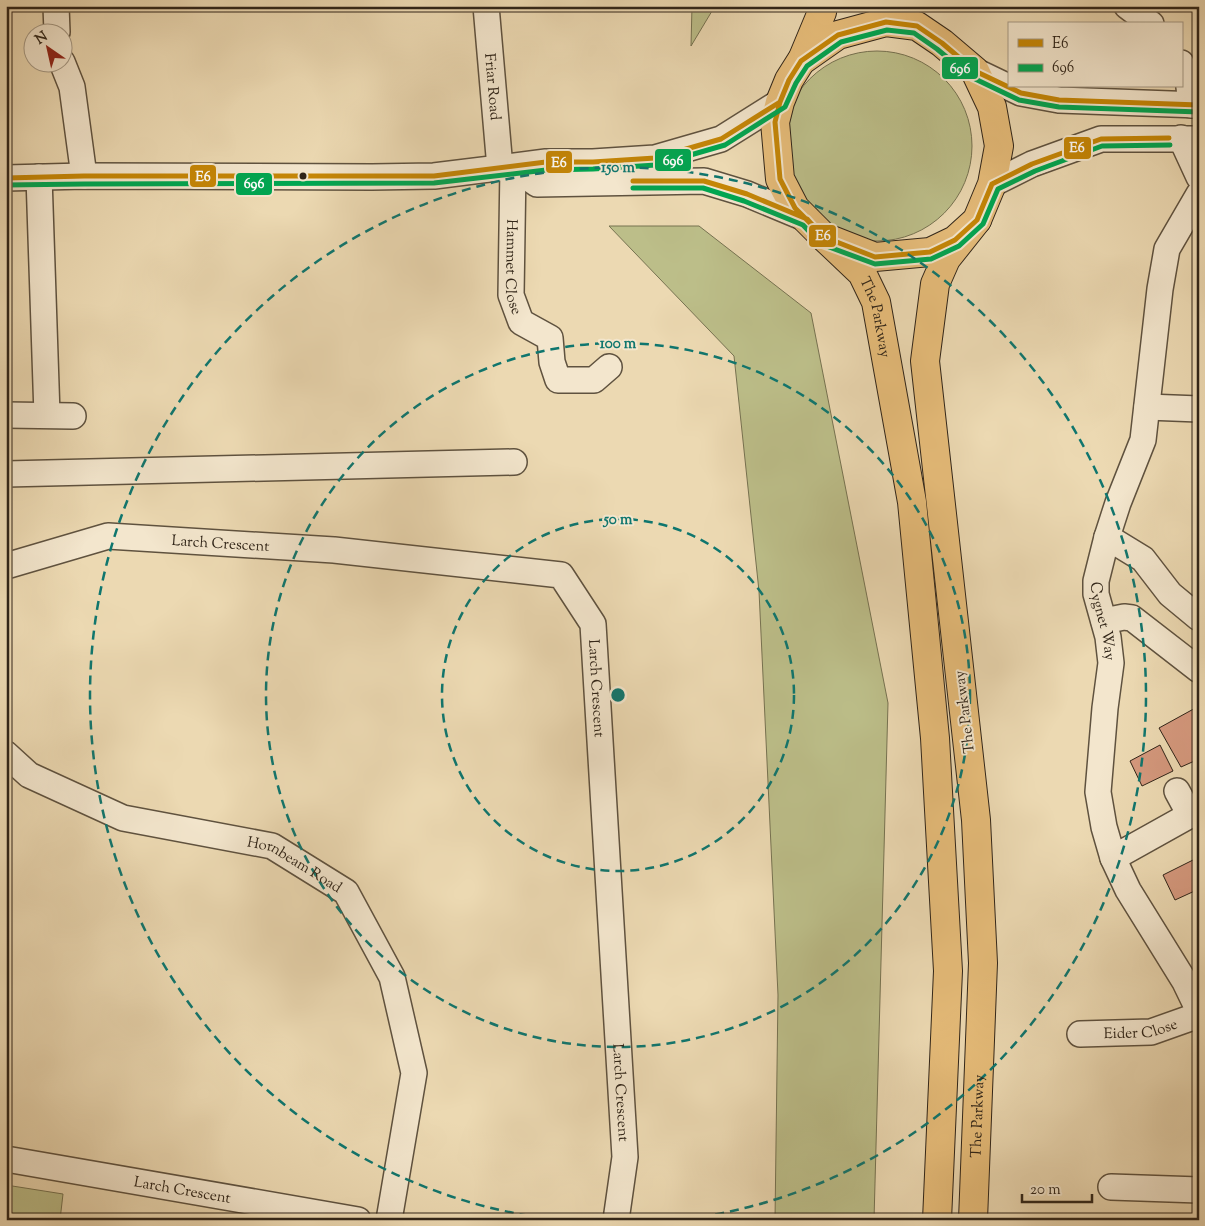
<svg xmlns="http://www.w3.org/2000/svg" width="1205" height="1226" font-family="'Sorts Mill Goudy',serif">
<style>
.green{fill:#bcbe89;stroke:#767251}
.building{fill:#d5997e;stroke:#302519}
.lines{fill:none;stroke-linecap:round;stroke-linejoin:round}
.minor-casing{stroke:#5f523f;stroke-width:28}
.highway-casing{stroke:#302519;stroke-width:30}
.minor{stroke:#f3e6cd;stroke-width:25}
.highway{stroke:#e6bc79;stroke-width:28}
.bus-1-casing{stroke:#f3e6cd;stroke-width:9}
.bus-2-casing{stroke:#f3e6cd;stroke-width:9}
.bus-1{stroke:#c58606;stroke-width:5}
.bus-2{stroke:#00a651;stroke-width:5}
.ring{fill:none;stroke:#0f766e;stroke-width:2.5;stroke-dasharray:9 6}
.bus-dot{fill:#302519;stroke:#f3e6cd;stroke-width:2}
.labels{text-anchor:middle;stroke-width:4;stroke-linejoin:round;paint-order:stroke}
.street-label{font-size:15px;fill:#302519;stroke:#f3e6cd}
.centre{fill:#0f766e;stroke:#f3e6cd;stroke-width:2.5}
.ring-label{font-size:15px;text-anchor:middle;font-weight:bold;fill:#0f766e;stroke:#f3e6cd;stroke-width:4;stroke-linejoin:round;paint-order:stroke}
.line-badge{stroke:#f3e6cd;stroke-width:2}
.badge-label{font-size:14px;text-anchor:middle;font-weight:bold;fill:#fff}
</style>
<rect width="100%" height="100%" fill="#ecd9b2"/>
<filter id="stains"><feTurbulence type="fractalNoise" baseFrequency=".004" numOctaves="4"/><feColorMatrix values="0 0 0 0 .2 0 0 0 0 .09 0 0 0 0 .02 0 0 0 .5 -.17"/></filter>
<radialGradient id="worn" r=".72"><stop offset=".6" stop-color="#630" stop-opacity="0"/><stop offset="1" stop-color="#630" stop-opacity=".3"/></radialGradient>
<path class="green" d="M692,6H715L691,46Z
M782 146a95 95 0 1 1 190 0a95 95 0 1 1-190 0Z
M609,226H699L811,313L888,703L874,1220H775L778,995L759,591L734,356Z
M6,1185L63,1194L60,1220H6Z"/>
<path class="building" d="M1199,706V759L1181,767L1159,728Z
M1160,745L1173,771L1142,786L1130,761Z
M1193,860L1199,871V889L1175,900L1163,875Z"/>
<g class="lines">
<defs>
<g id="minor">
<path d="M56,6L57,32"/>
<path id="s1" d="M486,6L500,168"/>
<path d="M1127,6L1151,24"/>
<path d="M62,62L72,87L84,176"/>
<path d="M1181,63L1188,78L1191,105"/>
<path d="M975,71L1021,93L1059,100L1199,105"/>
<path d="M1181,138L1199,177"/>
<path d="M513,167L537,184L704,181L747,194L807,219"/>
<path id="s2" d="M513,167L511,295L521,322L550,338L552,362L558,380H594L609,367"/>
<path d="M39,177L47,415"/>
<path d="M6,178L84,176L372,177L434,176L546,162H593L655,158L721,139L780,102"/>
<path d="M992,184L1032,164L1101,139H1199"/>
<path id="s3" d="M1199,194L1167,249L1160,289L1143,440L1118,503L1107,537L1096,581V594L1108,637L1111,663L1105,708L1098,792L1104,827L1113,858L1128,890L1185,982L1199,1011"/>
<path d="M1147,407L1199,409"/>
<path d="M6,415L73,416"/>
<path d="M6,474L514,462"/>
<path d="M1107,537L1143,559L1170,594L1199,618"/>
<path id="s4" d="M6,566L108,536L334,550L561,575L593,624L625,1157L616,1220"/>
<path d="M1104,621L1124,617L1132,618L1199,670"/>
<path id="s5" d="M6,754L29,775L123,818L272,846L346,892L392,977L414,1073L389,1220"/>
<path d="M1177,791L1190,815"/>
<path d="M1113,858L1199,810"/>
<path id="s6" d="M1080,1034L1151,1032L1199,1015"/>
<path id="s7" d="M6,1159L358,1220"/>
<path d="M1111,1187L1199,1190"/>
</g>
<g id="highway">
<path d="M886,22L917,26L942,43L975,71L992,107L999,146L992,184L977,220L955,240L930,252L875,257L824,237L795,208L780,179L775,122L780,102L789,80L801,61L838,35Z"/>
<path d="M802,60L822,12L823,6"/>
<path id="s8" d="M824,237L862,273L876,302L912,502L935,738L948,971L937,1220"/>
<path id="s9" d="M973,1220L983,963L976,820L925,361L935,284L946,259L977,220"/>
</g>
</defs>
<use href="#minor" class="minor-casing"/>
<use href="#highway" class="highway-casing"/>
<use href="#minor" class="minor"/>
<use href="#highway" class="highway"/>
<defs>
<path id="bus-1" d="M6,178L84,176H434L546,162H593L655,158L721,139L780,102
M633,181H704L747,194L807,219L816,229
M992,184L977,220L955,240L930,252L875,257L824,237L795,208L780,179L775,122L780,102L789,80L801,61L838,35L886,22L917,26L942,43L975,71L1021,93L1059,100L1199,105
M992,184L1032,164L1101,139L1169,138"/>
<path id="bus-2" d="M6,185L84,184L434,183L546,170L593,169L656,165L725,145L785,107L796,83L807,66L841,42L887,30L914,33L937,49L971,77L1019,100L1059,107L1199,112
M633,188H703L744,201L803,225L821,244L875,264L931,259L959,246L983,224L998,189L1035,171L1102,146L1170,145"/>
</defs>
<use href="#bus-1" class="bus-1-casing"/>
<use href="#bus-2" class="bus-2-casing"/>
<use href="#bus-1" class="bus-1"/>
<use href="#bus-2" class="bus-2"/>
</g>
<g class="ring">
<circle cx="618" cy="695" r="176"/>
<circle cx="618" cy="695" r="352"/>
<path d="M558 1220A528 528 0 1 1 678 1220"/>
</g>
<circle class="bus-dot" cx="303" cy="176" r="4.5"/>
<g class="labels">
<g class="street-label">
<text dy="5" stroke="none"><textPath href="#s1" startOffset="81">Friar Road</textPath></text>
<text dy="5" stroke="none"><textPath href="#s2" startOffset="100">Hammet Close</textPath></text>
<text dy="5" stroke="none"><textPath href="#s8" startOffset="99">The Parkway</textPath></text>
<text dy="5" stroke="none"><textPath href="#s4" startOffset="219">Larch Crescent</textPath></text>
<text dy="5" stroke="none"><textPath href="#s3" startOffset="446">Cygnet Way</textPath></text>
<text dy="5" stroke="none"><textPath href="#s4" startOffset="684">Larch Crescent</textPath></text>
<text transform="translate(964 712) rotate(-97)" y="5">The Parkway</text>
<text dy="5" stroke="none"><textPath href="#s5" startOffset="314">Hornbeam Road</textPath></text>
<text dy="5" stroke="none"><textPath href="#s6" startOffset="61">Eider Close</textPath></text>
<text dy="5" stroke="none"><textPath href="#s4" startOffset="1089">Larch Crescent</textPath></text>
<text dy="5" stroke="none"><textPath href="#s9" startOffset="104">The Parkway</textPath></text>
<text dy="5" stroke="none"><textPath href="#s7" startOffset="179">Larch Crescent</textPath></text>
</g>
</g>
<circle cx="618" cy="695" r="8" class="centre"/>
<g class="ring-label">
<text x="618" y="172">150 m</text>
<text x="618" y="348">100 m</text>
<text x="618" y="524">50 m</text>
</g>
<g class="line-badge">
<rect x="941" y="56" width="38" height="24" rx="5" fill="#00a651"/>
<rect x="1063" y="136" width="29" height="24" rx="5" fill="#c58606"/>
<rect x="654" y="148" width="38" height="24" rx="5" fill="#00a651"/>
<rect x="545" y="150" width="28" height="24" rx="5" fill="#c58606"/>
<rect x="189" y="164" width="28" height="24" rx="5" fill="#c58606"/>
<rect x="235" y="172" width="38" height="24" rx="5" fill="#00a651"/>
<rect x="808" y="224" width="29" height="24" rx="5" fill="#c58606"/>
</g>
<g class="badge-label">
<text x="960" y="73">696</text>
<text x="1077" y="152">E6</text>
<text x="673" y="165">696</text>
<text x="559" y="167">E6</text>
<text x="203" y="181">E6</text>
<text x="254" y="188">696</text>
<text x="823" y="240">E6</text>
</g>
<rect width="1205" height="1226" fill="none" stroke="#ecd9b2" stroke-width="25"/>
<rect x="8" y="8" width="1190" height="1211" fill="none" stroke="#302519" stroke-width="2.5"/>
<rect x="12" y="12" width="1180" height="1201" fill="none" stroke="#302519"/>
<rect x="1008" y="22" width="175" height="65" fill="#f3e6cd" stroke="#a59985"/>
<rect x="1018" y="39" width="25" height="8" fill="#c58606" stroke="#a59985"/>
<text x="1052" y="48" font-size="15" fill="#302519">E6</text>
<rect x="1018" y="64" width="25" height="8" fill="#00a651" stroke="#a59985"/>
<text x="1052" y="72" font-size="15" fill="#302519">696</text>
<g transform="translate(48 48) rotate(326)"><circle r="24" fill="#f3e6cd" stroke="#a59985"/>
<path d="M0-4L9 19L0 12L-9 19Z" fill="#8f2418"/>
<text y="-8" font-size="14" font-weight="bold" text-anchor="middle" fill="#302519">N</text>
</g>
<path d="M1022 1194v8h70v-8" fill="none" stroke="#302519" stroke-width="2.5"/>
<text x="1030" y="1194" font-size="15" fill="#302519" stroke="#f3e6cd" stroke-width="4" paint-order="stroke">20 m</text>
<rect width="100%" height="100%" filter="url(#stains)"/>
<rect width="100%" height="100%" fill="url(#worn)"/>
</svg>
